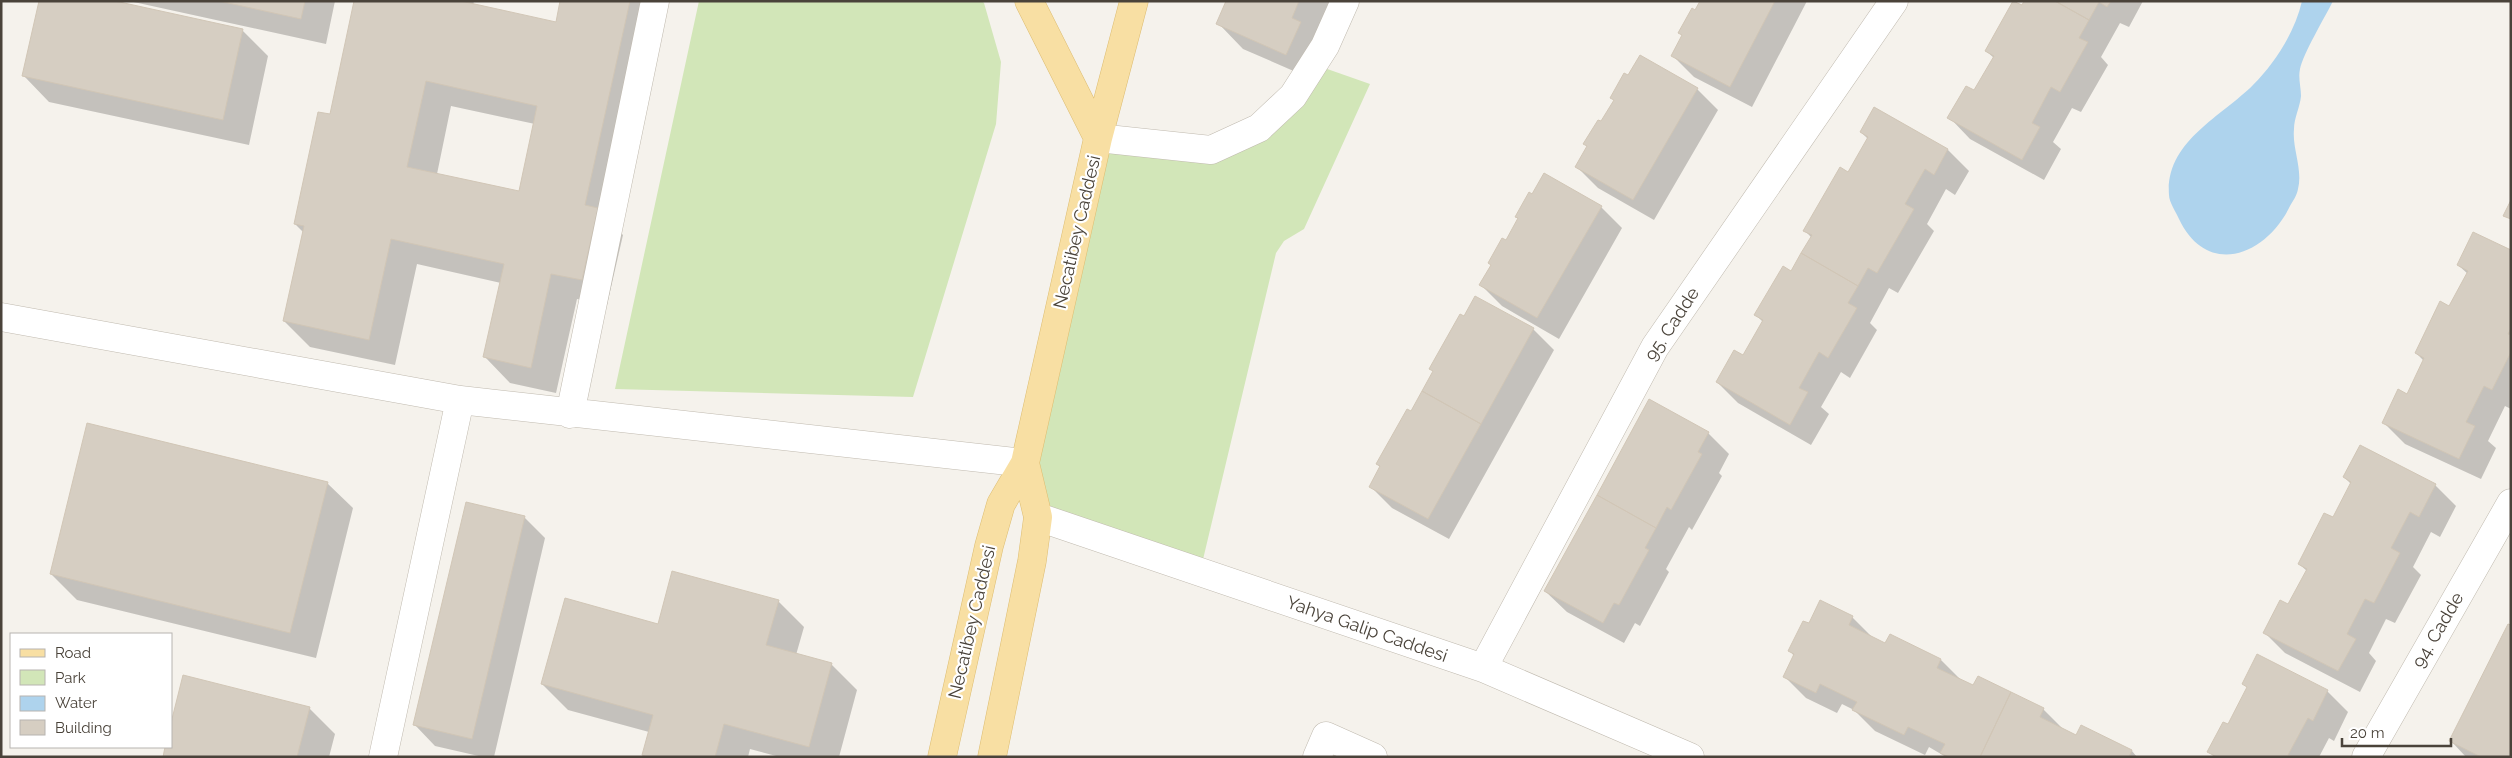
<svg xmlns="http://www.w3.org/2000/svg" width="2512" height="758" font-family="Raleway,sans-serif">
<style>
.green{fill:#d2e6b8}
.water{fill:#aed3ed}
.shadow{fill:#0003;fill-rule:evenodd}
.building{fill:#d6cec2;stroke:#d1c6b6;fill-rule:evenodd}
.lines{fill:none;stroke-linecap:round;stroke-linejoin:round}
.minor-casing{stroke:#c0baaf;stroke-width:29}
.major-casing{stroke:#ddbd72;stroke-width:29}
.minor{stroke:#fff;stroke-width:28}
.major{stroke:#f8dfa3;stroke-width:28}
.labels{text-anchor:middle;stroke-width:4.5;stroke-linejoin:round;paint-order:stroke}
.street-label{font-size:18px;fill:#4a433a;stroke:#fff}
</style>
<rect width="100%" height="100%" fill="#f5f2ec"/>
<path class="green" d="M699,1H982L984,3L1001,62L996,124L913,397L615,389Z
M1313,64L1370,84L1304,229L1284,241L1276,253L1200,572L1038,517L1025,463L1098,138L1211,150Z"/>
<path class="water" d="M2302,1H2333C2325,17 2303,54 2300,69C2298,78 2301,87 2301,96C2300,107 2294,118 2294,129C2292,149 2303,169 2298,189C2297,195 2293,201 2290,206C2266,256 2207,278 2179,219C2176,212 2169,202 2169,195C2165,142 2221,117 2253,85C2275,63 2295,32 2302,1Z"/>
<path class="shadow" d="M129,1H335L326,44Z
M356,1H474L473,5L557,23L562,1H661L612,224L623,235L607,305L577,299L556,393L510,383L485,357L501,283L417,264L395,365L310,347L284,321L303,232L295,224L331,116ZM451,106L535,124L520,193L437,174Z
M1227,1H1336L1312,79L1243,49L1218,23Z
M1701,1H1807L1752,107L1694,77L1673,56L1683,36L1680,33Z
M2026,1H2143L2129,27L2120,23L2101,57L2108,65L2081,112L2072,108L2053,142L2061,149L2044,180L1970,139L1949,117L1975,92L1994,58L1986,51Z
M242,30L268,56L249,145L49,102L24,76Z
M1629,77L1697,89L1718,110L1654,220L1598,188L1577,167L1588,147L1585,144L1601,123Z
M1875,108L1948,150L1969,171L1955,195L1946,189L1927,224L1934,231L1898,293L1889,288L1870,323L1877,330L1850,378L1841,372L1821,407L1829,414L1811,445L1738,403L1717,382L1743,357L1763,322L1756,315L1792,272L1812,238L1804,230L1849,173L1868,139L1861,132Z
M1533,195L1601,207L1622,228L1559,339L1502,306L1481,285L1519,219L1516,216Z
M2511,251V409L2505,406L2488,441L2496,448L2481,479L2405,444L2384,423L2408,395L2424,361L2416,353L2449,307L2468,274L2458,265Z
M1476,298L1533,329L1554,350L1449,539L1392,508L1371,487L1381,468L1377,464L1411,413L1434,372L1431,369Z
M1708,433L1729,454L1719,473L1722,476L1692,530L1689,527L1666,569L1669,572L1640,626L1635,623L1624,643L1567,612L1545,591Z
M2344,477L2435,485L2456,506L2440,537L2431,532L2413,567L2421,575L2395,623L2386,619L2369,653L2376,661L2360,692L2285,653L2264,632L2289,606L2307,571L2299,564L2334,519L2352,485Z
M327,483L353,508L316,658L77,600L51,574Z
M524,517L545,538L494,757H483L435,746L414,724Z
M778,601L804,627L796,655L831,664L857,690L839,757H780L750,749L748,757H645L643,755L649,732L568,710L542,684L658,625Z
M1852,617L1874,639L1886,645L1941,660L1962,681L1974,686L1978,678L2043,709L2064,730L2077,736L2081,727L2132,751L2137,757H1946L1929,747L1925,755L1875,731L1854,710L1842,704L1837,713L1806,698L1785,677L1794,656L1790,651L1809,625Z
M2243,683L2327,691L2348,712L2334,741L2329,738L2319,757H2214L2209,751L2228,726L2248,688Z
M309,708L335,734L329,757H164L166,747Z
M2451,741L2511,757H2466Z"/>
<path class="building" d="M39,1H115L243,29L223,120L22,76Z
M219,1H305L301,19Z
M354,1H461L556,22L560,1H630L585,205L598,208L582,280L551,274L531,368L483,357L504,264L391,239L369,340L283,321L304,226L294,224L318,112L330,114ZM426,81L537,106L519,191L407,167Z
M1226,1H1299L1292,18L1301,22L1286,55L1216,24Z
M1700,1H1775L1730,87L1671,56L1682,35L1678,33L1692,8L1695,10Z
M2013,1L2022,5L2024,1H2055L2089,20L2079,38L2088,42L2060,92L2051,87L2032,123L2040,127L2022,160L1947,118L1966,86L1974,90L1994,56L1985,51Z
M2055,1H2111L2107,7L2099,2L2089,20Z
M1640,55L1698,88L1633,200L1575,167L1587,146L1583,144L1598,120L1601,121L1614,100L1610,98L1624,73L1628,75Z
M1874,107L1948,149L1934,175L1925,169L1905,204L1914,209L1877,273L1868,268L1858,286L1801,253L1812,235L1803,231L1840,167L1848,172L1868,137L1860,132Z
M1544,173L1602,206L1537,318L1479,285L1491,265L1488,263L1502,238L1506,240L1518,218L1515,217L1529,192L1532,194Z
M2511,200V219L2503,216Z
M2473,232L2511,250V328L2508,334L2511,335V352L2492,390L2484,386L2466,422L2475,426L2459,459L2382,423L2398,389L2407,394L2424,358L2415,353L2440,301L2449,306L2468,271L2457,265Z
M1801,253L1858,286L1848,303L1857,308L1828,358L1819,352L1799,388L1808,392L1790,425L1716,382L1734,350L1743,355L1763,320L1754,315L1783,266L1791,271Z
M1475,296L1534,328L1481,424L1422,391L1433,371L1429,369L1460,314L1464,316Z
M1422,391L1481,424L1428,519L1369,487L1380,466L1376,464L1407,409L1411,411Z
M1649,399L1709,432L1698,452L1702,454L1671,510L1667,507L1656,528L1597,495Z
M87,423L328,482L290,633L50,574Z
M2360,445L2436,484L2419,517L2410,512L2391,548L2400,553L2374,603L2365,599L2347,634L2356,639L2338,671L2263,633L2280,600L2288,604L2307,569L2298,564L2324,513L2333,517L2351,482L2343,477Z
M1597,495L1656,528L1645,548L1649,550L1619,605L1614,603L1603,623L1544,591Z
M466,502L525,516L472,739L413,725Z
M672,571L779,600L766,645L832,663L809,747L724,724L715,757H647L642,755L653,715L541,684L565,598L658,624Z
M1820,600L1853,616L1849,625L1885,643L1890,634L1941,659L1937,668L1973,685L1978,676L2011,692L1980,757H1949L1940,753L1945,744L1908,727L1904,735L1852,710L1857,702L1820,684L1816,693L1783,677L1794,654L1788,651L1803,621L1809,623Z
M2508,624L2511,625V757H2481L2449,741Z
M2257,654L2328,690L2313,721L2308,718L2288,755L2292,757H2217L2207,752L2223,722L2228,724L2247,687L2242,684Z
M183,675L310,707L297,757H163L165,747H171V723Z
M2011,692L2044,708L2040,717L2076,735L2081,725L2132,750L2129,757H1980Z"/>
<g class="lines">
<defs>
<path id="minor" d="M1098,138L1211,150L1259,128L1293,96L1325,46L1345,1
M1,317L460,400L1025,463
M570,414L655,1
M1038,517L1483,668L1690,757
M1483,668L1655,347L1894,1
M383,757L460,400
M1317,757L1326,736L1373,757
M2366,757L2511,503"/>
<path id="major" d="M1029,1L1098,138
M942,757L989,546L1001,504L1025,463L1098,138L1134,1
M992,757L1032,561L1038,517L1025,463"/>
</defs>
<use href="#minor" class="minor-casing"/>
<use href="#major" class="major-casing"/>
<use href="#minor" class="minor"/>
<use href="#major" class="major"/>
</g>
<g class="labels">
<g class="street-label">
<text transform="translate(1077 232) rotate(-77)" y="6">Necatibey Caddesi</text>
<text transform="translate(1672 324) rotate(-57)" y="6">95. Cadde</text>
<text transform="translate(972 622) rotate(-77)" y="6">Necatibey Caddesi</text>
<text transform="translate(1367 629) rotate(19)" y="6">Yahya Galip Caddesi</text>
<text transform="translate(2438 630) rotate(-60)" y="6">94. Cadde</text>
</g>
</g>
<rect width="2512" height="758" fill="none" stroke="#4a433a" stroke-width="5"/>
<rect x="10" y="633" width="162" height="115" fill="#ffffff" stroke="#b7b4b0"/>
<rect x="20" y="649" width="25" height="8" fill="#f8dfa3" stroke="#b7b4b0"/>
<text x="55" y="658" font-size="15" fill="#4a433a">Road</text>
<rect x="20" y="670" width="25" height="15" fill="#d2e6b8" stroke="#b7b4b0"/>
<text x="55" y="683" font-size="15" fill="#4a433a">Park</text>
<rect x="20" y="696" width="25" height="15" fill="#aed3ed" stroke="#b7b4b0"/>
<text x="55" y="708" font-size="15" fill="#4a433a">Water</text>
<rect x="20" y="720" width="25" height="15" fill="#d6cec2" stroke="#b7b4b0"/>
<text x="55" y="733" font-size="15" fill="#4a433a">Building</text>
<path d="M2342 738v8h109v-8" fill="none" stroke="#4a433a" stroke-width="2.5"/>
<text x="2350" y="738" font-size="15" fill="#4a433a" stroke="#ffffff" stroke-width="4" paint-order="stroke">20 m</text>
</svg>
